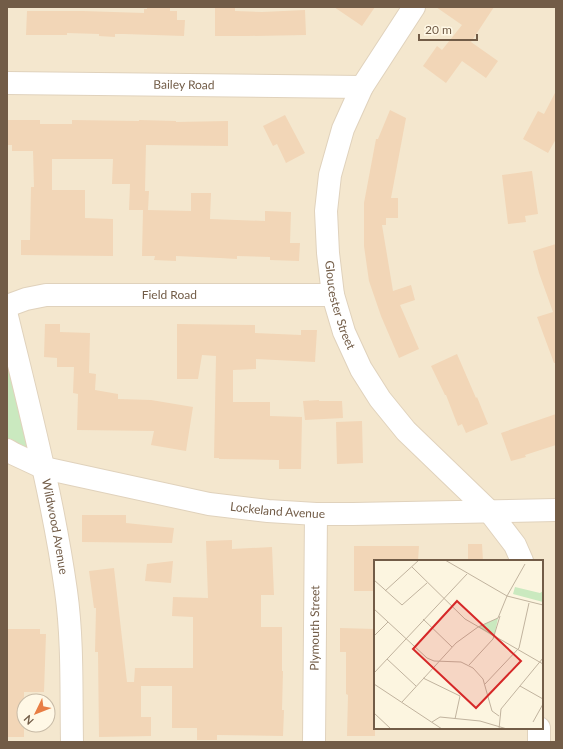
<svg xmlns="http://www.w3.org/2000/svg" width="563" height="749" font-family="Lato,sans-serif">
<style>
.residential{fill:#f4e7ce;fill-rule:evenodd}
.green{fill:#cae9bf}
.building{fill:#f2d6b7}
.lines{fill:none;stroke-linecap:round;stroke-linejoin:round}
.minor-casing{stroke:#e0d2bc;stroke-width:24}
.minor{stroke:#fff;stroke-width:22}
.labels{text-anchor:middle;stroke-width:3;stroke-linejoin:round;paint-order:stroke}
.street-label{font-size:12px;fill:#725c47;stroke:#fff8e6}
.inset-road{fill:none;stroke:#c1b39e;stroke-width:1}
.view{fill:#d62828;fill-opacity:0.15;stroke:#d62828;stroke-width:2}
.inset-edge{fill:none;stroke:#725c47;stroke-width:2}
</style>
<rect width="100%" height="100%" fill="#fcf5e0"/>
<path class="residential" d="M7,7H556V742H7ZM375,561H542V728H375ZM24,701H48V725H24Z"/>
<path class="green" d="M7,316L44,468L7,450Z"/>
<path class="building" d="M147,7H170V11H177V20H185L184,36L124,34H115V37L99,36V34L67,33V35H26L27,11H83L144,13V9H147Z
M215,7H235V11L262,12L305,10L306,35L248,36H215Z
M334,7H375L362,26Z
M436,7H494L471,42L498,61L486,78L462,61L446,83L423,66L437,46L442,50L462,25Z
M556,91V139L548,153L523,139L538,111L544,114Z
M390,110L406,118L391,198H398V218H386V225H382L393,291L411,285L415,300L400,305L419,349L399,358L381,316L369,281L364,246V203L376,139H378Z
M285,115L305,153L286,163L277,144L273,146L263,126Z
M8,120H40V124H72V120L139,121V120L176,121V122L228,121V146L146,145L145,191H149L148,210L191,211V193H211L210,219L265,221V211L291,212L290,243H300L299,261L270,260V257L237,256V259L220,258L176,256V261L154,260L155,256H142L143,210H129L130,184H112L113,159H52V190H85V218L113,219V256L21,255V240H30L31,187H34L33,151H12V145H8Z
M532,171L538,214L525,216L526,222L508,224L502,175Z
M556,244V363H554L537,317L553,312L539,273L533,251Z
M45,324H60V332L90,333L89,373L96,374L95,390L118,394V399L151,400L193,407L186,451L151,445L154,431L77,430L78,394L73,393L74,367H57V358L44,357Z
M177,324L255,325V333L301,335V330H317L315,362L256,359V369L233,370V402H270V416L302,417L301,469H279V460L219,459V458H214L216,356L202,355L198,379H177Z
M457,354L476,398L477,397L488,424L466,433L462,424L458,426L446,395H445L431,366Z
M319,400V401H342L343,418L305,420L303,401Z
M556,414V445L525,455L526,457L511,461L501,433Z
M362,421L363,463L337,464L336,422Z
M82,515H126V523L174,528L172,543L82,542Z
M232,540V549L272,547L274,595H261V627H282V671H283L282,710H284L283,736L217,735V740H197V728H172V686H141V717H151V736L99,737L98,652H95L96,608H94L89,571L114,568L127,682H134L135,668H193V617L172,616L173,597L208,598L206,541Z
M468,544H482L483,561H468Z
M354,546H419L418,561H375V591H354Z
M173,561L171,583L145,581L147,564Z
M340,628L375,629V736H347L348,695L346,694V652H340Z
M7,629H40V634H46L44,692H24V737H7Z"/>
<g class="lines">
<defs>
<g id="minor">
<path id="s1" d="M414,7L362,87L343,129L330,175L326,211L328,253L333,295L344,332L361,369L380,399L406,431L489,511L515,545L522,561"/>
<path id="s2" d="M7,83L362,87"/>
<path id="s3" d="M7,306L26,299L46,295H333"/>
<path id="s4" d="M7,316C29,407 53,498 66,591C73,641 71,692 72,742"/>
<path id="s5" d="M7,450L14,454L44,468L209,504L268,511L316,514H353L556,510"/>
<path d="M539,728V742"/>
<path id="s6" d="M314,742L316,514"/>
</g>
</defs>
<use href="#minor" class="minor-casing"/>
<use href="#minor" class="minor"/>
</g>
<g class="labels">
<g class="street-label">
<text dy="4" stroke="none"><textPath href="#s2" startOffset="177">Bailey Road</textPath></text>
<text dy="4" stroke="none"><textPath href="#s3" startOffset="164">Field Road</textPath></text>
<text dy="4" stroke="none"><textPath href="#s1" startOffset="321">Gloucester Street</textPath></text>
<text dy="4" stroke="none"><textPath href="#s5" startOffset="279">Lockeland Avenue</textPath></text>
<text dy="4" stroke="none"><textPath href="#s4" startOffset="216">Wildwood Avenue</textPath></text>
<text dy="4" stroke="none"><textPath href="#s6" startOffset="114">Plymouth Street</textPath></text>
</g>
</g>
<g transform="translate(374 560)">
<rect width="169" height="169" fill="#fcf5e0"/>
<path d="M141,27L166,33L169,31V42L139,34ZM124,58L120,77L104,67Z" fill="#cae9bf"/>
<path class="inset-road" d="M71,0L133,36L169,45M38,7L91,59L169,104M0,20L28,45L53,23M11,31L45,0M0,49L53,98L60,101L87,102L99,108L109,119L118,151L125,156M49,59L78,87M0,76L14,62M13,99L42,126M95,105L119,79L126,56M0,113L93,14M49,118L86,136L81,159M0,124L68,169M111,124L145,88L155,43M146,126L169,139M28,142L82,83L104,67L124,58L133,36L151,4M0,153L17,169M58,162L66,157L106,161L133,169M159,162L169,144M125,169L127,149L169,98"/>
<path class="view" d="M83,41L147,101L102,148L39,89Z"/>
<rect width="169" height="169" class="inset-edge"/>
</g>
<rect width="563" height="749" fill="none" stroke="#725c47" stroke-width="16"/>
<g transform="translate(36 713) rotate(227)"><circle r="19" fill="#fff8e6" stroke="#c7baa6"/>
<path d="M0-3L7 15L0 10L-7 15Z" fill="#e87d43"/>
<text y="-6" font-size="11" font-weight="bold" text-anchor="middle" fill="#725c47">N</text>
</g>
<path d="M419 34v6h58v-6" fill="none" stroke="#725c47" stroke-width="2"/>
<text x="425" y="34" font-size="12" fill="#725c47" stroke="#fff8e6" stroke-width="3" paint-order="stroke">20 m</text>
</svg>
